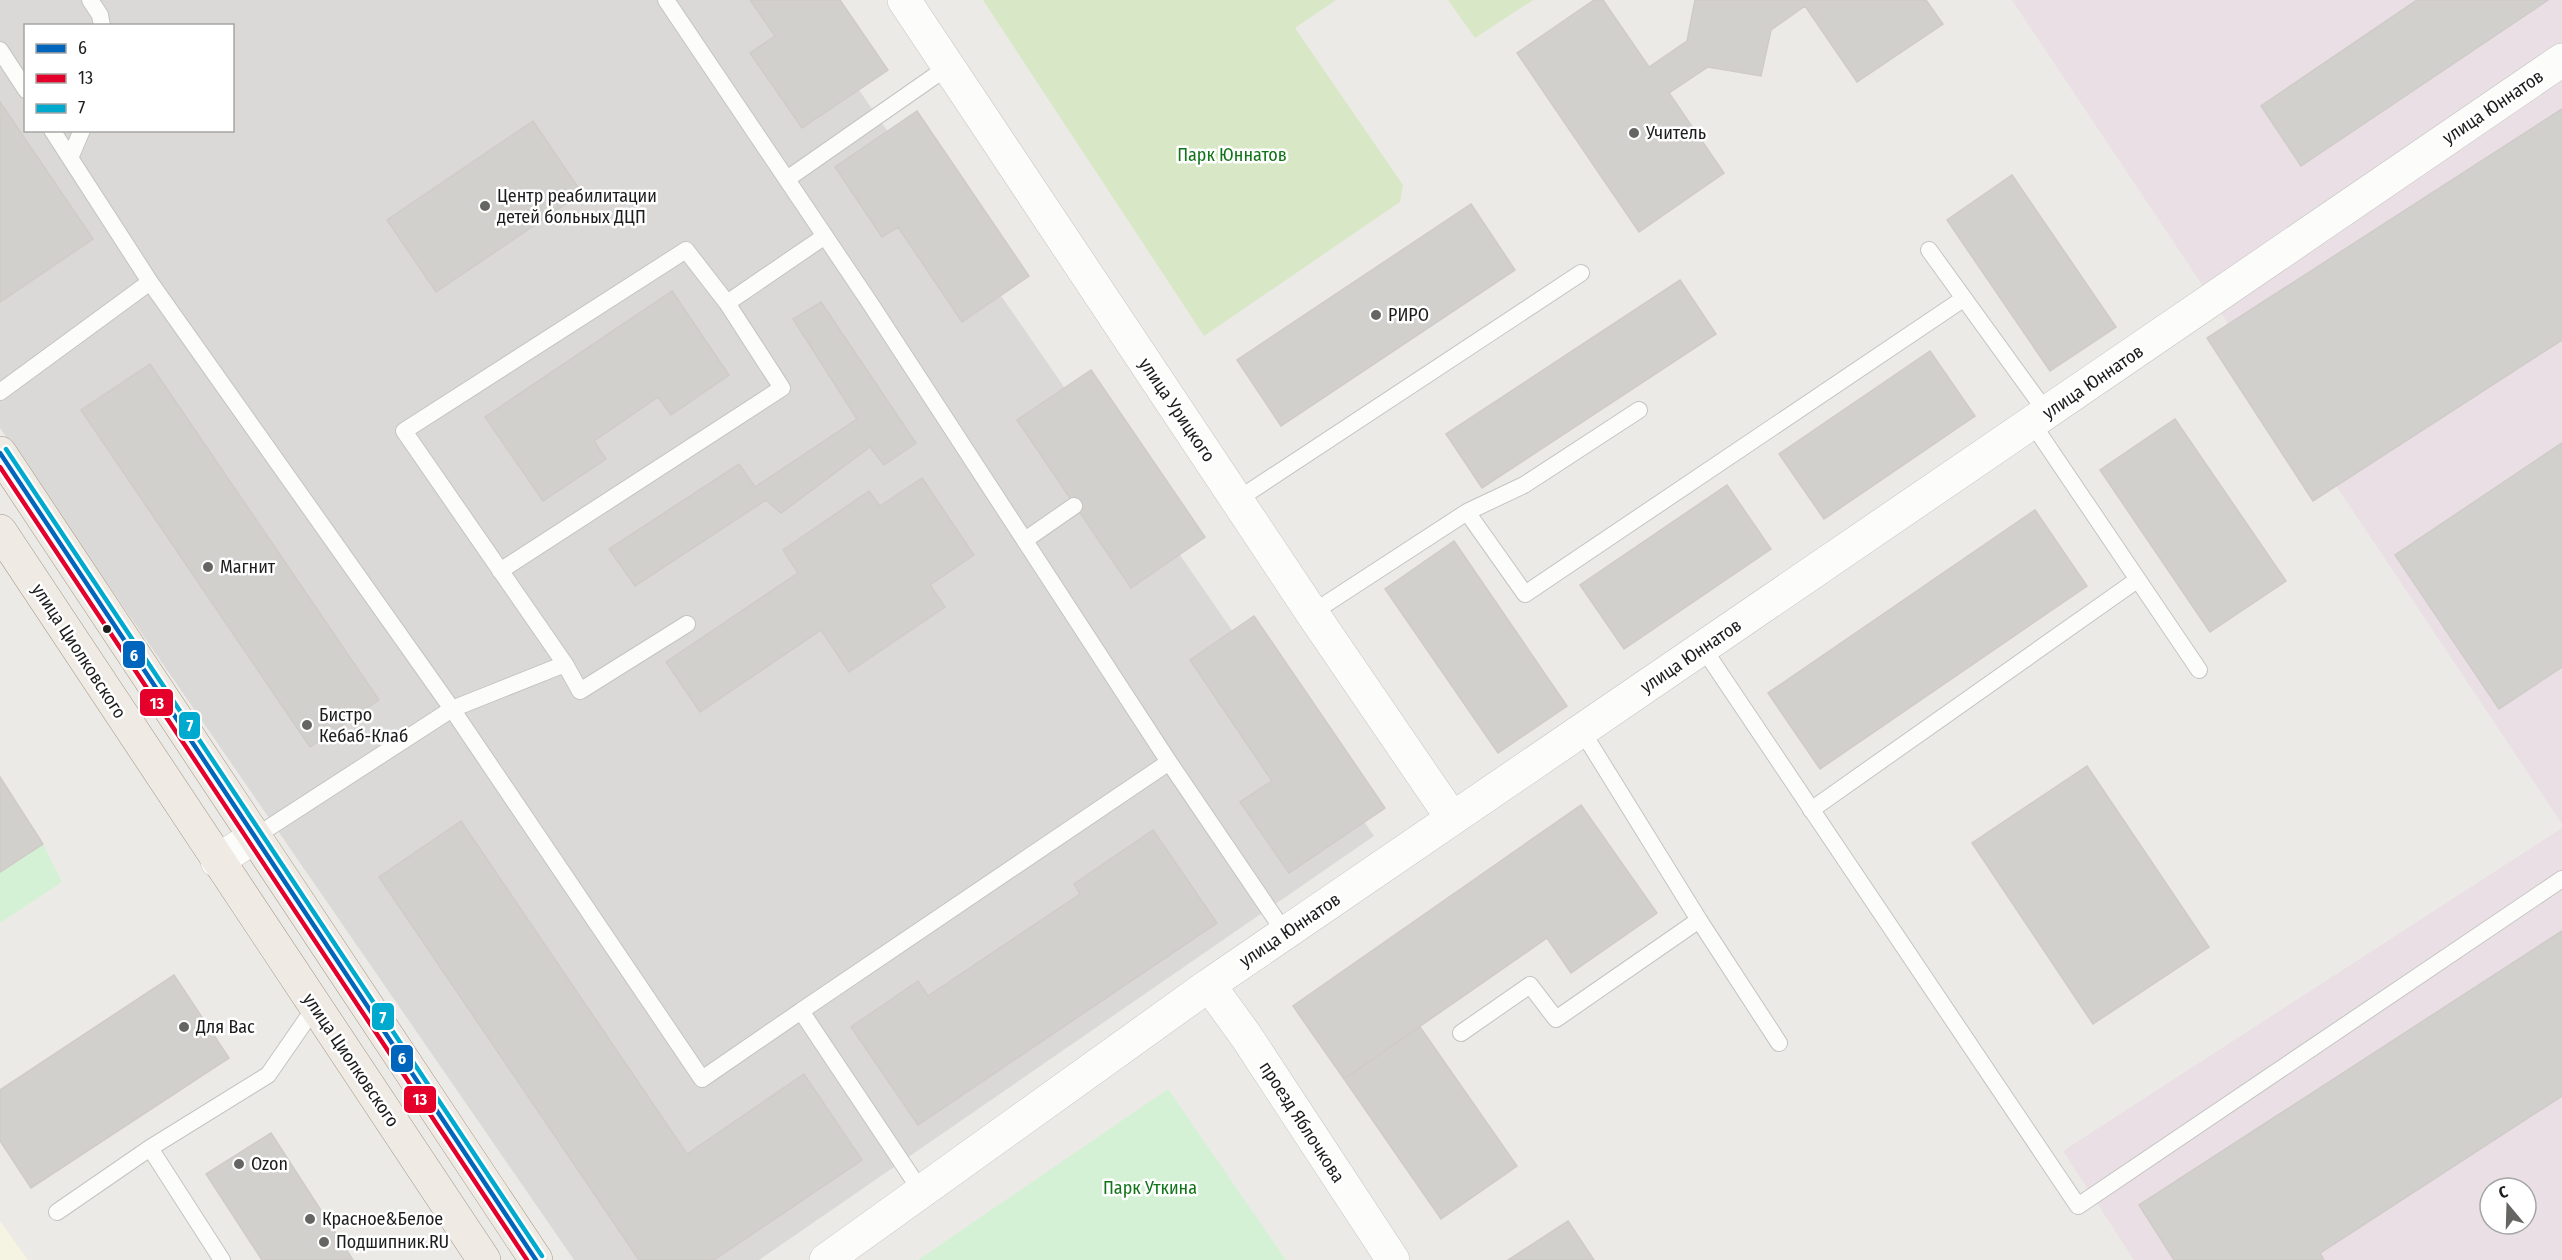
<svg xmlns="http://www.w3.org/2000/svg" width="2562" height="1260" font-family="'Fira Sans Condensed',sans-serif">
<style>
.residential{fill:#dbd9d7;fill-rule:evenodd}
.industrial{fill:#e9dfe4;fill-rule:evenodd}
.education{fill:#f5f4e2}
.grass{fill:#d8e7c6}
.park{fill:#d5f1d5}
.building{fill:#d2d0cd;stroke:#cfcbc8;stroke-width:1.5}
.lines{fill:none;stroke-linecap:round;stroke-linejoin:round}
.service-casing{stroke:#c4c4c2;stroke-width:18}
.minor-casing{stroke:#c4c4c2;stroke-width:34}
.tertiary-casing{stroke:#c4c4c2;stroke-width:34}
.primary-casing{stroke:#a19784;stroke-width:34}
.service{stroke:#fcfcfb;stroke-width:16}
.minor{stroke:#fcfcfb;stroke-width:33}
.tertiary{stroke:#fcfcfb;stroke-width:33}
.primary{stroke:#efebe4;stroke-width:33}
.bus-1-casing{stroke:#fff;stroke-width:9}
.bus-2-casing{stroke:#fff;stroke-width:9}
.bus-3-casing{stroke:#fff;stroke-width:9}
.bus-1{stroke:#0065bd;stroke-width:4.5}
.bus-2{stroke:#e4002b;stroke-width:4.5}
.bus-3{stroke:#00a9ce;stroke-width:4.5}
.poi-dot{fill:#656563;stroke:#fff;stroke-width:2}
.bus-dot{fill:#1d1d1d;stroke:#fff;stroke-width:2}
.labels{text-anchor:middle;stroke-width:5;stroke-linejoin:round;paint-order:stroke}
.street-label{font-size:18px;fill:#1d1d1d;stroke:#fff}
.poi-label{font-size:18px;fill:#1d1d1d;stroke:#fff;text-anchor:start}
.park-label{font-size:18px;fill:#12751a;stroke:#fff}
.line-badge{stroke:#fff;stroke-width:2}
.badge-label{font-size:16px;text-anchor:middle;font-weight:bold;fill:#fff}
</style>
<rect width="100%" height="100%" fill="#eceae6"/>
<path class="residential" d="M0,0H797L1374,836L759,1260H574L0,428ZM26,26H232V130H26Z"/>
<path class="industrial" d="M2012,0H2562V824Z
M2562,828V1260H2134L2063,1151ZM2490,1188H2526V1224H2490Z"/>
<path class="education" d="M0,1221L28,1260H0Z"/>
<path class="grass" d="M983,0H1336L1295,28L1403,185L1400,202L1204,336Z
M1448,0H1533L1475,38Z"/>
<path class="park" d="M0,777L43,844L62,882L0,923Z
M1168,1089L1286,1260H918Z"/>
<path class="building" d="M750,0H840L888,70L802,128L750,53L775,36Z
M1594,0H1603L1649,67L1687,41L1695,0H1926L1943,24L1857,82L1805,6L1771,30L1761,76L1708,67L1669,93L1724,173L1639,232L1517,53Z
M2417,0H2548L2301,166L2261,106Z
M0,102L93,239L0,302Z
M2562,109V340L2313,501L2207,338Z
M917,111L1029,276L962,322L898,227L882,237L835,167Z
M533,121L582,193L436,292L387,220Z
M2012,175L2116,327L2050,371L1947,220Z
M1471,204L1515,270L1281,426L1237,360Z
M1680,280L1716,334L1482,488L1446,434Z
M672,291L729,375L671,415L658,397L594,441L606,459L543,501L485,417Z
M821,302L916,443L884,465L870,447L781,513L766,500L635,586L609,549L739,464L755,487L857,419L793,319Z
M1930,351L1975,416L1824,519L1779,454Z
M150,364L379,700L310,747L81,410Z
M1091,370L1205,537L1131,588L1017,420Z
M2175,419L2286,581L2210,632L2100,470Z
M2562,443V667L2499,709L2395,555Z
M922,478L974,555L930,585L945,607L849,672L821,630L700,712L666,662L798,573L783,550L869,491L880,506Z
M1727,485L1771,549L1624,649L1580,585Z
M2035,510L2087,586L1820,769L1768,693Z
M1454,541L1567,706L1498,753L1385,589Z
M1254,616L1385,808L1289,873L1240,802L1272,781L1190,660Z
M2087,766L2209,947L2093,1024L1972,843Z
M0,777L43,844L0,872Z
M1581,805L1657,913L1571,973L1547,938L1344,1079L1293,1006Z
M461,821L687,1154L804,1074L862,1160L714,1260H639L379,877Z
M1153,830L1217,923L918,1125L851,1027L918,981L928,996L1080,894L1074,884Z
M2562,931V1096L2320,1253L2324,1260H2174L2139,1205Z
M174,975L229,1058L31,1188L0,1141V1090Z
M1420,1027L1517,1166L1441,1219L1344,1079Z
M271,1133L353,1260H262L206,1174Z
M1568,1221L1594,1260H1508Z"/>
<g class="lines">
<defs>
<path id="service" d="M90,0L100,15L102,26
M666,0L870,303L1169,762L1285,933
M0,50L26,90
M52,130L150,282
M70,158L82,130
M787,179L949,66
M1929,250L2047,413
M0,392L150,282L452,709L702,1079L801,1011L921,1191
M2032,423L2199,670
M1237,500L1581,273
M1467,512L1524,485L1639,410
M1025,540L1074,506
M500,571L782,388L727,303
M1312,613L1467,512L1525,594L1963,299
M1703,648L2078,1206L2562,879
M565,664L580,691L687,624
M1811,810L2137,580
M256,836L452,709L565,664L404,431L686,250L727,303L825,236
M1699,920L1779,1043
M801,1011L1169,762
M1461,1033L1530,985L1556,1019L1699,920L1582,731
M150,1148L222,1260
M57,1212L150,1148L268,1075L315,1007"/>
<path id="minor" d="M904,0L1312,613L1452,818
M1209,985L1246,1036L1393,1260
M826,1260L1209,985L2562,60"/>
<path id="tertiary" d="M217,861L256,836"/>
<path id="primary" d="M0,453L536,1260
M0,531L484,1260"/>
</defs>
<use href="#service" class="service-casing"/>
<use href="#minor" class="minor-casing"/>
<use href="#tertiary" class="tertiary-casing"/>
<use href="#primary" class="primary-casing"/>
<use href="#service" class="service"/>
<use href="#minor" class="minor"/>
<use href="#tertiary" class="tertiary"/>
<use href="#primary" class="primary"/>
<defs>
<path id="bus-1" d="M0,453L536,1260"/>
<path id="bus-2" d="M0,467L527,1260"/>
<path id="bus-3" d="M6,449L542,1256"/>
</defs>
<use href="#bus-1" class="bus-1-casing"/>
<use href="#bus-2" class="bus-2-casing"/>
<use href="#bus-3" class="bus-3-casing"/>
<use href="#bus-1" class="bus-1"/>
<use href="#bus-2" class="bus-2"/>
<use href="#bus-3" class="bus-3"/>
</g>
<g class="poi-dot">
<circle cx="1634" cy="133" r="6"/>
<circle cx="485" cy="206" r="6"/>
<circle cx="1376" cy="315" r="6"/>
<circle cx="208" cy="567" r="6"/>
<circle cx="307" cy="725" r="6"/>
<circle cx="184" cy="1027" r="6"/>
<circle cx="239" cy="1164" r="6"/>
<circle cx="310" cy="1219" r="6"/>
<circle cx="324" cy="1242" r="6"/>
</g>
<circle class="bus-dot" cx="107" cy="629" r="5"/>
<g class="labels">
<g class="street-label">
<text transform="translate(2493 107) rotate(-34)" y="6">улица Юннатов</text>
<text transform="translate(2093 382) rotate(-34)" y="6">улица Юннатов</text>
<text transform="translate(1177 410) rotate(56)" y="6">улица Урицкого</text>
<text transform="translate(79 651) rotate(57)" y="6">улица Циолковского</text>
<text transform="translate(1691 656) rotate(-34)" y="6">улица Юннатов</text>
<text transform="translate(1290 930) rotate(-34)" y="6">улица Юннатов</text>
<text transform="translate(351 1060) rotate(56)" y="6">улица Циолковского</text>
<text transform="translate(1302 1122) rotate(57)" y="6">проезд Яблочкова</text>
</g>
<g class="poi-label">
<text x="1646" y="139">Учитель</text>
<text x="497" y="202">Центр реабилитации<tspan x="497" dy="21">детей больных ДЦП</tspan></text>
<text x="1388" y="321">РИРО</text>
<text x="220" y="573">Магнит</text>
<text x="319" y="721">Бистро<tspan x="319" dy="21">Кебаб-Клаб</tspan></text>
<text x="196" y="1033">Для Вас</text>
<text x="251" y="1170">Ozon</text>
<text x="322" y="1225">Красное&amp;Белое</text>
<text x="336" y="1248">Подшипник.RU</text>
</g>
<g class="park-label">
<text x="1232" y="161">Парк Юннатов</text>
<text x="1150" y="1194">Парк Уткина</text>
</g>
</g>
<g class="line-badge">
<rect x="122" y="640" width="24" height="29" rx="6" fill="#0065bd"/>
<rect x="139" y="688" width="35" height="29" rx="6" fill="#e4002b"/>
<rect x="178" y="711" width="23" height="29" rx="6" fill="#00a9ce"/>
<rect x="371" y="1002" width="24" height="29" rx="6" fill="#00a9ce"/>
<rect x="390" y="1044" width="24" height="29" rx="6" fill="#0065bd"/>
<rect x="403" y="1085" width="34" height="29" rx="6" fill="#e4002b"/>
</g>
<g class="badge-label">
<text x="134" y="661">6</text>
<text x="157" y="709">13</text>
<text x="190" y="731">7</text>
<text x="383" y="1023">7</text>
<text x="402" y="1064">6</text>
<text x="420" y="1105">13</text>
</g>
<rect x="24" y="24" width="210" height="108" fill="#ffffff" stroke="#a5a5a5" stroke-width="1.5"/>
<rect x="36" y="44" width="30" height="9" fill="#0065bd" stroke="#a5a5a5" stroke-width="1.5"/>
<text x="78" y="54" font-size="18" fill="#1d1d1d">6</text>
<rect x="36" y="74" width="30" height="9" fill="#e4002b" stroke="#a5a5a5" stroke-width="1.5"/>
<text x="78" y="84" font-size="18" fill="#1d1d1d">13</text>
<rect x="36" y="104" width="30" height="9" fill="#00a9ce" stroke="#a5a5a5" stroke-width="1.5"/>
<text x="78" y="114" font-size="18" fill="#1d1d1d">7</text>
<g transform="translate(2508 1206) rotate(341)"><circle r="28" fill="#ffffff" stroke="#a5a5a5" stroke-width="1.5"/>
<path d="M0-4.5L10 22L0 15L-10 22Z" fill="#656563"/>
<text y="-9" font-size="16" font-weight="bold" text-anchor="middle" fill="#1d1d1d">С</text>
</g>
</svg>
